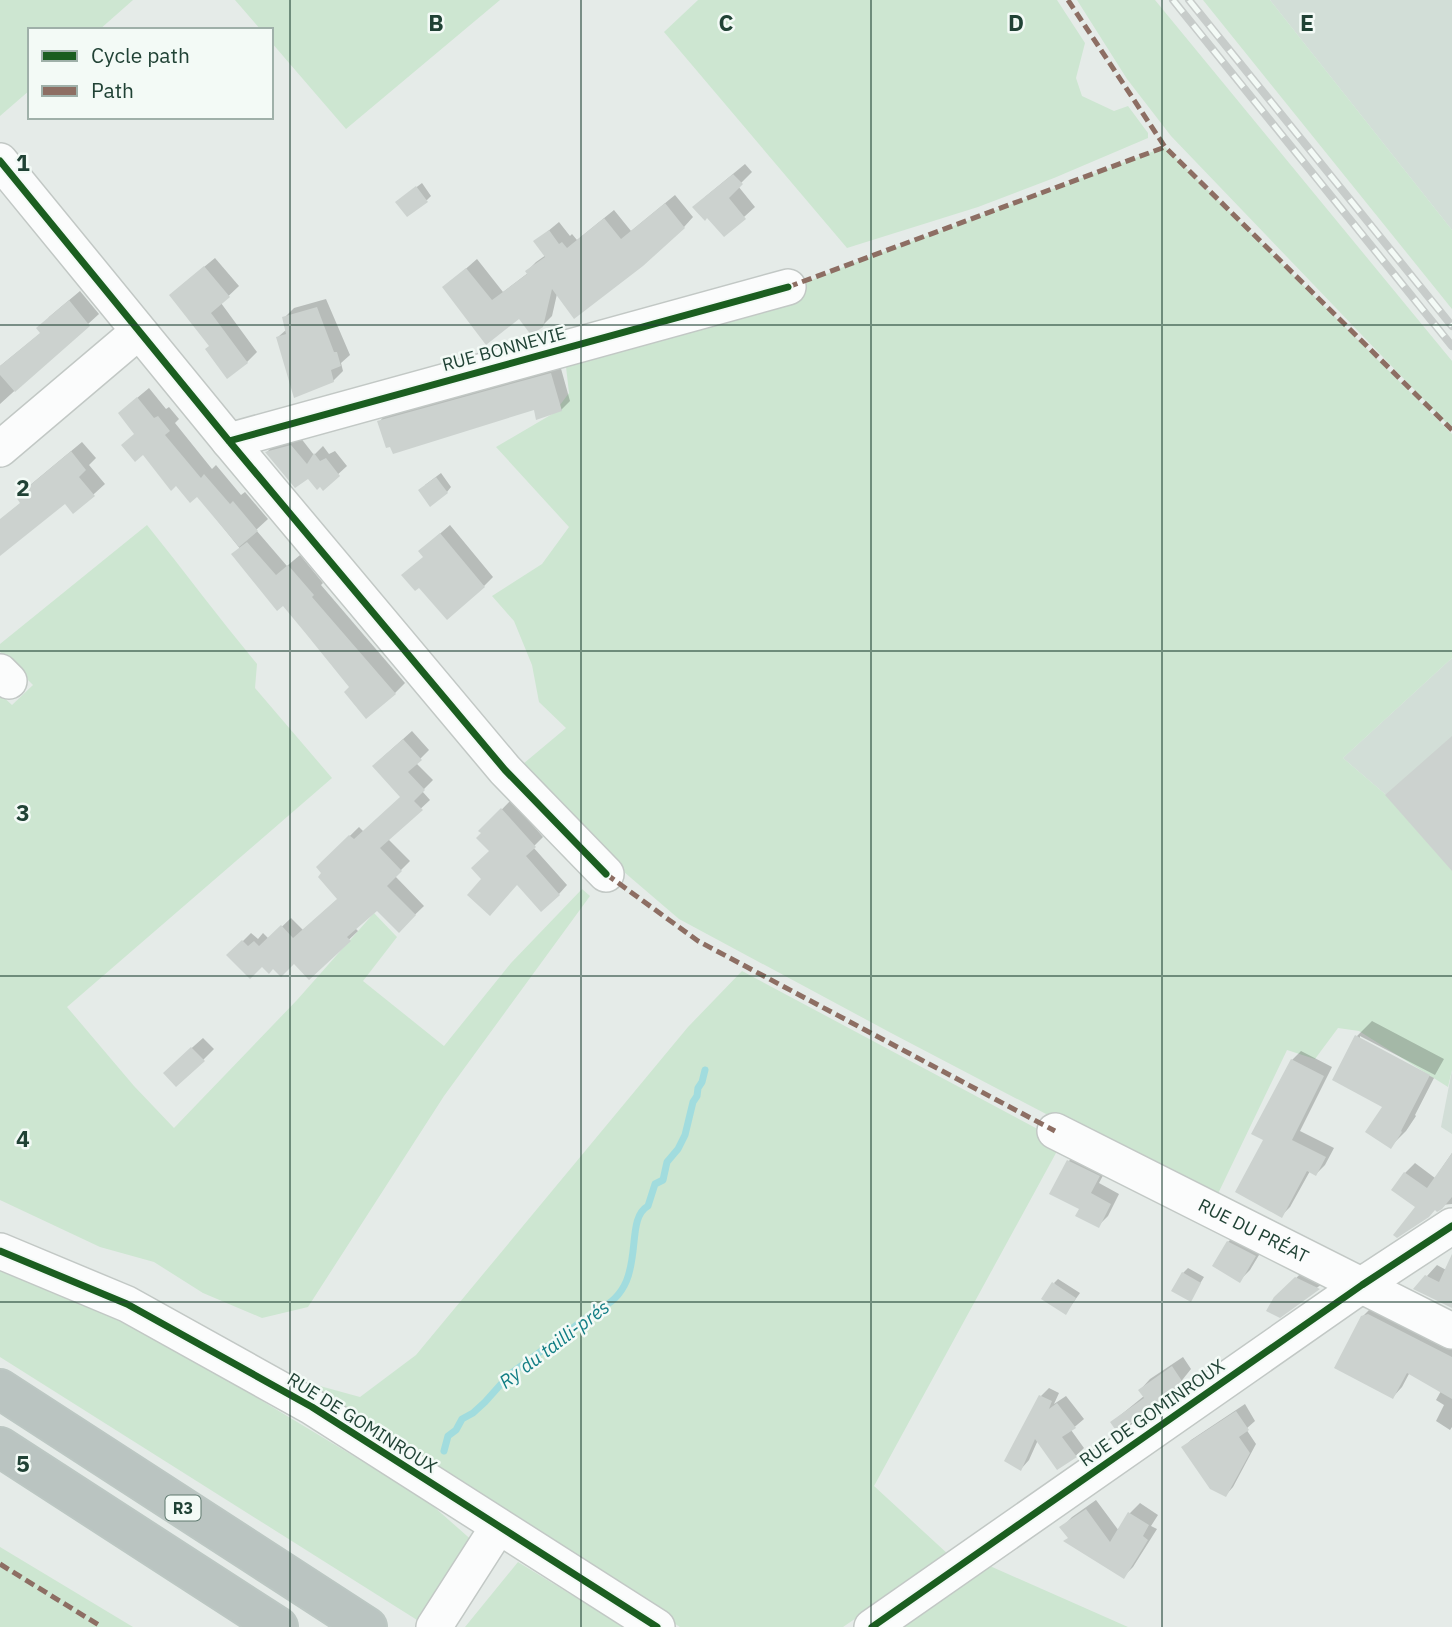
<svg xmlns="http://www.w3.org/2000/svg" width="1452" height="1627" font-family="'IBM Plex Sans',sans-serif">
<style>
.built{fill:#d2ded7}
.green{fill:#cde6d1}
.shadow{fill:#0003}
.lines{fill:none;stroke-linecap:round;stroke-linejoin:round}
.stream{stroke:#a1dcde;stroke-width:7}
.building{fill:#ccd2cf}
.minor-casing{stroke:#c2c8c5;stroke-width:38}
.highway-casing{stroke:#bcc7c3;stroke-width:42}
.minor{stroke:#fbfcfc;stroke-width:35}
.highway{stroke:#bac4c1;stroke-width:38}
.rail-casing{stroke:#c7ccca;stroke-width:8}
.rail{stroke:#f3faf6;stroke-width:5;stroke-dasharray:16;stroke-linecap:butt}
.quiet{stroke:#8d6e63;stroke-width:5;stroke-dasharray:10 5;stroke-linecap:butt}
.cycleway-casing{stroke:#f3faf6;stroke-width:11}
.cycleway{stroke:#1b5e20;stroke-width:7}
.grid{fill:none;stroke:#204235;stroke-width:2;stroke-opacity:0.55}
.labels{text-anchor:middle;stroke-width:5;stroke-linejoin:round;paint-order:stroke}
.shield{fill:#f3faf6;stroke:#5f796f;stroke-width:2}
.shield-label{font-size:16px;font-weight:bold;fill:#204235}
.street-label{font-size:18px;fill:#204235;stroke:#f3faf6}
.water-label{font-size:19px;font-style:italic;fill:#127e85;stroke:#f3faf6}
.grid-label{font-size:23px;text-anchor:middle;font-weight:bold;fill:#204235;stroke:#f3faf6;stroke-width:5;stroke-linejoin:round;paint-order:stroke}
</style>
<rect width="100%" height="100%" fill="#e5ebe8"/>
<path class="built" d="M1270,0H1452V230Z
M1452,658V870L1385,794L1343,758Z
M1452,1070V1134L1441,1127Z"/>
<path class="green" d="M0,0H133L99,30H30V90L0,116Z
M235,0H500L346,129L271,42V30H261Z
M698,0H1057L1085,43L1076,78L1082,96L1114,111L1128,106L1148,133V138L1054,178L978,207L847,248L664,32Z
M1077,0H1155L1452,361V429L1171,136L1127,79Z
M1203,0H1270L1452,230V309Z
M1165,147L1452,434V658L1343,758L1385,794L1452,870V1070L1448,1087L1359,1031L1338,1028L1315,1059L1287,1050L1214,1202L893,1034L679,919L603,854L523,764L566,728L539,702L532,665L514,621L492,596L542,564L569,527L496,447L554,413L569,393L564,349L733,312L851,264Z
M147,525C184,571 219,618 257,664L255,688L332,778L67,1007L134,1086L174,1128L297,1000L374,913L397,937L363,981L444,1046L511,963L582,889L590,896L444,1096L308,1307L262,1318L203,1293L154,1262L100,1247L0,1200V694L12,705L33,685L0,652V644Z
M742,971L1062,1142L874,1486L949,1555L843,1627H680L298,1380L360,1397L416,1355L688,1027Z
M0,1268L148,1332L425,1499L483,1550L425,1625L0,1357Z
M0,1547L133,1627H0Z
M518,1562L624,1627H465Z
M990,1566L1128,1627H894Z"/>
<path class="shadow" d="M745,164L752,172L738,186L755,207L724,235L705,197Z
M422,183L431,196L427,200L402,198Z
M675,195L693,217L684,227L557,294L552,316L542,326L445,287L477,259L503,292L528,273L527,271L536,262L546,255L536,241L559,222L570,236L572,234L577,240L614,210L631,231Z
M215,258L239,286L221,303L257,352L247,362L211,345L182,285Z
M80,291L99,314L0,404V366L42,332L49,317Z
M326,299L350,355L341,363L343,371L333,381L278,337L287,329L284,318L294,308Z
M560,365L570,401L561,410L536,408L379,422L388,412Z
M149,388L166,409L169,407L179,419L175,423L212,469L216,465L241,495L245,492L268,519L256,530L287,566L300,555L323,583L321,585L405,683L395,693L351,687L197,495L136,433L131,403Z
M300,437L314,455L323,446L329,454L335,451L347,466L323,488L308,476L267,452L275,444Z
M82,442L96,458L89,465L105,484L74,512L65,502L0,554V520L22,502L18,497L29,486Z
M441,473L451,487L447,492L425,485Z
M450,525L493,577L484,586L424,556L420,551Z
M412,731L429,750L416,763L433,780L422,791L430,800L388,839L410,861L395,876L424,906L399,930L377,909L355,928L358,931L310,977L294,962L262,965L229,955L251,933L258,939L263,933L269,939L291,918L303,930L339,898L318,867L359,827L364,832L402,797L383,757Z
M511,800L543,837L533,847L567,885L559,894L518,883L483,879L491,851L481,831Z
M1372,1021L1444,1059L1435,1075L1360,1036V1040L1434,1078L1415,1115L1416,1116L1406,1131L1390,1147L1385,1106L1357,1036Z
M203,1038L214,1049L203,1060L176,1062Z
M1301,1051L1332,1067L1300,1131L1334,1148L1325,1165L1316,1174L1310,1171L1290,1207L1281,1216L1266,1139L1292,1060Z
M1078,1151L1108,1166L1099,1183L1119,1194L1108,1216L1098,1226L1081,1208L1051,1194L1069,1161Z
M1452,1153V1204L1417,1207L1405,1173L1415,1163L1435,1178Z
M1239,1231L1265,1245L1250,1270L1240,1280L1215,1266L1228,1242Z
M1437,1265L1448,1271L1452,1266V1307L1427,1276Z
M1188,1268L1204,1277L1190,1300L1183,1273Z
M1304,1270L1326,1281L1279,1316L1272,1303Z
M1058,1279L1080,1293L1070,1307L1054,1283Z
M1372,1307L1452,1345V1427L1450,1430L1436,1421L1444,1405L1436,1400L1441,1391L1410,1372L1402,1387L1393,1397L1362,1317Z
M1183,1357L1191,1369L1175,1389L1112,1422L1144,1396L1140,1390L1150,1379Z
M1049,1388L1059,1393L1054,1404L1066,1396L1084,1419L1071,1430L1084,1448L1076,1456L1038,1440L1029,1460L1021,1469L1041,1396Z
M1245,1404L1255,1421L1246,1429L1256,1444L1233,1487L1226,1495L1184,1447L1191,1440Z
M1096,1500L1119,1531L1130,1513L1140,1503L1158,1515L1151,1526L1157,1529L1133,1567L1123,1577L1069,1537L1062,1527L1072,1517Z"/>
<g class="lines">
<path class="stream" d="M444,1451L448,1436L456,1430L462,1419L473,1413L485,1402L510,1374L597,1310C651,1287 621,1221 648,1206L655,1184L663,1180L667,1162L678,1149L685,1135L693,1102L697,1096L698,1088L702,1082L705,1070"/>
</g>
<path class="building" d="M733,174L743,184L729,198L746,219L724,237L707,218L705,221L692,207Z
M416,186L428,202L407,217L395,202Z
M665,203L685,228L643,266L574,319L552,289L543,327L531,335L519,319L486,345L442,287L466,268L492,300L527,274L525,271L545,257L533,241L549,230L559,244L562,242L567,248L604,218L621,239Z
M204,266L230,297L211,313L248,363L227,379L205,349L209,346L169,295Z
M69,300L90,326L15,392L0,375V366L40,333L36,328Z
M317,307L334,352H337L341,366L331,370L334,382L294,398L276,337L286,334L282,317Z
M551,373L562,411L536,420L534,410L393,454L390,447L386,448L377,421Z
M137,397L154,418L158,416L170,431L165,435L201,478L204,474L230,504L233,501L258,531L239,547L197,497L190,503L176,486L171,491L143,455L135,462L121,445L134,434L118,413Z
M291,445L307,464L314,453L320,461L326,458L340,476L323,491L320,487L317,490L308,479L295,488L265,452Z
M71,451L86,470L79,477L95,496L73,514L65,504L0,556V519L20,503L16,497Z
M436,477L448,493L430,507L418,490Z
M440,533L485,587L447,620L419,588L415,591L401,575L423,557L418,551Z
M247,542L276,575L288,565L314,595L312,597L396,694L366,719L344,692L349,687L307,635L283,606L277,611L231,554Z
M1452,736V871L1385,795Z
M403,739L422,760L408,772L425,790L414,801L423,810L380,848L402,871L387,886L416,915L399,933L377,911L347,937L351,941L309,980L294,964L281,977L273,969L269,974L262,967L250,979L226,955L242,940L248,946L254,941L259,946L281,925L293,938L337,899L318,877L321,873L316,867L349,835L354,839L400,797L372,766Z
M501,808L536,847L526,856L560,895L541,912L517,885L490,916L467,895L481,879L471,868L489,851L476,838L481,833L478,831Z
M1355,1035L1430,1075L1401,1131L1402,1132L1391,1149L1365,1132L1382,1107L1332,1080Z
M191,1047L205,1061L176,1087L163,1073Z
M1291,1059L1324,1076L1292,1140L1326,1157L1316,1176L1307,1171L1282,1218L1235,1192L1263,1140L1251,1134Z
M1452,1153V1197L1442,1209L1437,1212L1435,1210L1429,1217L1397,1238L1393,1235L1415,1207L1391,1190L1404,1172L1427,1188Z
M1067,1160L1100,1176L1091,1193L1111,1204L1099,1228L1075,1216L1079,1209L1049,1194Z
M1227,1241L1256,1256L1240,1283L1212,1266Z
M1452,1254V1308L1413,1289L1425,1275L1439,1282Z
M1182,1272L1201,1283L1191,1302L1171,1291Z
M1295,1277L1320,1289L1280,1318L1266,1311L1274,1297Z
M1052,1282L1076,1298L1066,1315L1041,1299Z
M1368,1314L1452,1357V1399L1407,1373L1393,1399L1334,1368L1361,1316Z
M1172,1366L1182,1381L1176,1390L1117,1432L1110,1422L1144,1398L1138,1390Z
M1039,1395L1052,1401L1049,1409L1057,1403L1076,1428L1062,1437L1077,1457L1057,1470L1035,1439L1021,1471L1004,1461Z
M1236,1411L1249,1430L1239,1437L1250,1453L1226,1497L1210,1489L1181,1447Z
M1086,1509L1110,1542L1128,1512L1149,1525L1143,1536L1148,1540L1124,1579L1063,1541L1068,1538L1059,1527Z"/>
<g class="lines">
<defs>
<g id="minor">
<path d="M0,161L229,441L505,770L606,874"/>
<path d="M229,441L788,287"/>
<path d="M0,449L138,332"/>
<path d="M0,672L9,681"/>
<path id="s1" d="M1055,1131L1452,1331"/>
<path d="M0,1251L127,1304L312,1407L657,1627"/>
<path d="M434,1627L498,1527"/>
<path d="M872,1627L1362,1285L1452,1226"/>
</g>
<path id="highway" d="M0,1389L367,1627
M0,1447L278,1627"/>
</defs>
<use href="#minor" class="minor-casing"/>
<use href="#highway" class="highway-casing"/>
<use href="#minor" class="minor"/>
<use href="#highway" class="highway"/>
<defs>
<path id="rail" d="M1173,0L1452,346
M1189,0L1452,326"/>
</defs>
<use href="#rail" class="rail-casing"/>
<use href="#rail" class="rail"/>
<path class="quiet" d="M1068,0L1165,147L1452,430
M788,287L1165,147
M606,874L698,941L1055,1131
M0,1564L102,1627"/>
<defs>
<path id="cycleway" d="M0,161L229,441L505,770L606,874
M229,441L788,287
M0,1251L127,1304L312,1407L657,1627
M872,1627L1362,1285L1452,1226"/>
</defs>
<use href="#cycleway" class="cycleway-casing"/>
<use href="#cycleway" class="cycleway"/>
</g>
<path class="grid" d="M290,0V1627M581,0V1627M871,0V1627M1162,0V1627M0,325H1452M0,651H1452M0,976H1452M0,1302H1452"/>
<g class="labels">
<rect class="shield" x="165.5" y="1495.5" width="35" height="25" rx="5"/>
<g class="shield-label">
<text x="183" y="1514">R3</text>
</g>
<g class="street-label">
<text transform="translate(504 349) rotate(-15)" y="6">RUE BONNEVIE</text>
<text dy="6" stroke="none"><textPath href="#s1" startOffset="222">RUE DU PRÉAT</textPath></text>
<text transform="translate(1152 1413) rotate(-35)" y="6">RUE DE GOMINROUX</text>
<text transform="translate(362 1423) rotate(32)" y="6">RUE DE GOMINROUX</text>
</g>
<g class="water-label">
<text transform="translate(554 1344) rotate(-37)" y="7">Ry du tailli-prés</text>
</g>
</g>
<g class="grid-label">
<text x="436" y="31">B</text>
<text x="726" y="31">C</text>
<text x="1016" y="31">D</text>
<text x="1307" y="31">E</text>
<text x="23" y="171">1</text>
<text x="23" y="496">2</text>
<text x="23" y="821">3</text>
<text x="23" y="1147">4</text>
<text x="23" y="1472">5</text>
</g>
<rect x="28" y="28" width="245" height="91" fill="#f3faf6" stroke="#9fb0a9" stroke-width="2"/>
<rect x="42" y="51" width="35" height="10" fill="#1b5e20" stroke="#9fb0a9" stroke-width="2"/>
<text x="91" y="63" font-size="21" fill="#204235">Cycle path</text>
<rect x="42" y="86" width="35" height="10" fill="#8d6e63" stroke="#9fb0a9" stroke-width="2"/>
<text x="91" y="98" font-size="21" fill="#204235">Path</text>
</svg>
